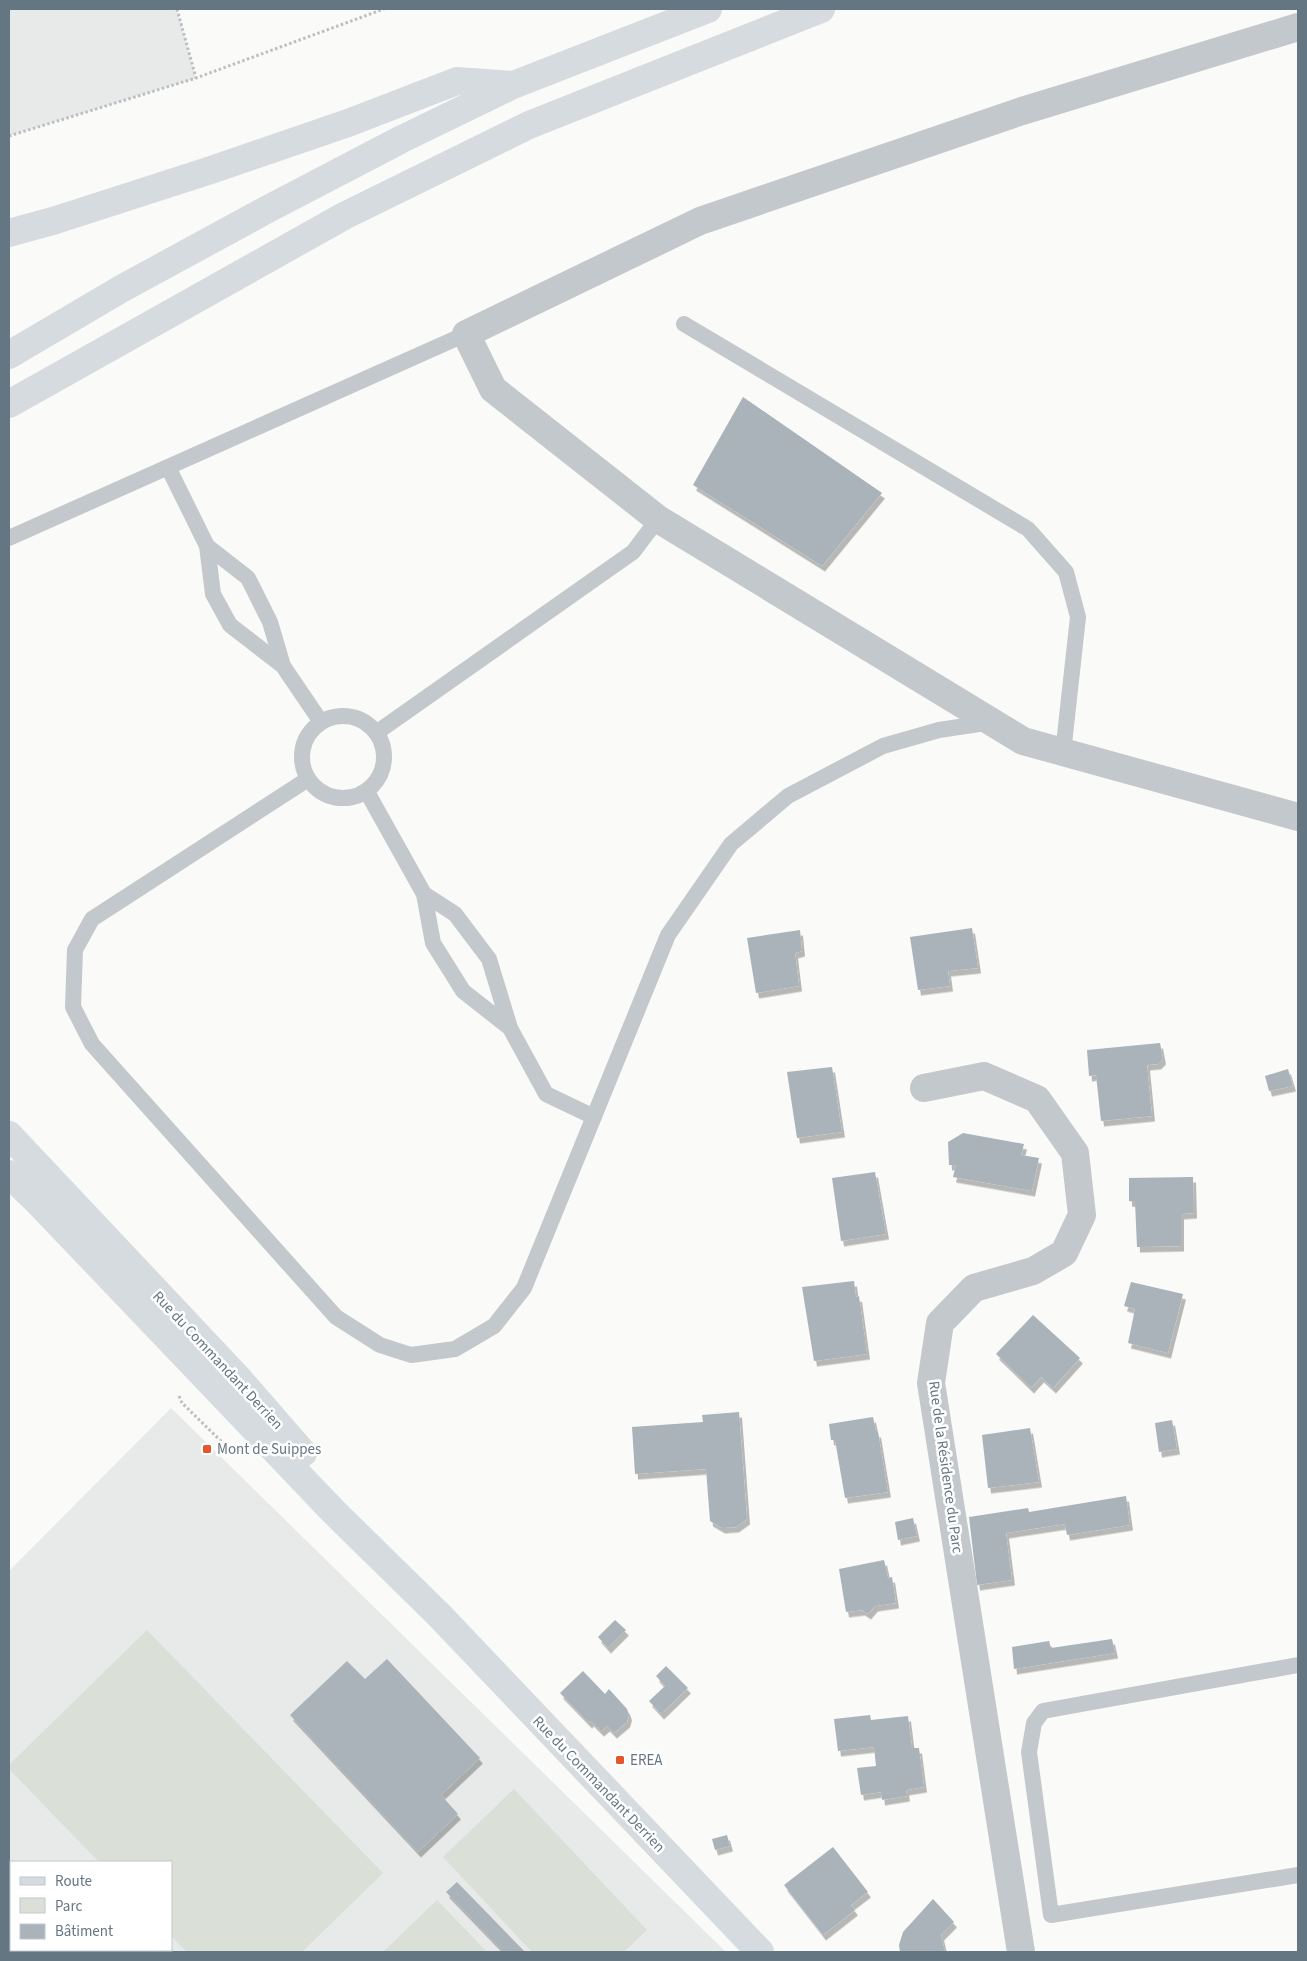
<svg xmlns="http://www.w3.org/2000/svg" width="1307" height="1961" font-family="'Source Sans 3',sans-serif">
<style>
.built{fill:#e8e9e9;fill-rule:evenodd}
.green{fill:#dadfd7}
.building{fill:#aab3b9;filter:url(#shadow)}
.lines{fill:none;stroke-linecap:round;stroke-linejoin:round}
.path{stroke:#bbbfc2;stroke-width:3;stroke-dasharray:2.5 2.5;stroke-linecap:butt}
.lane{stroke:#c3c8cc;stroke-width:16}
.street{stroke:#c3c8cc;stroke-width:28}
.secondary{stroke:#d6dbdf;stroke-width:28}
.primary{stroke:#d6dbdf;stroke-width:28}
.poi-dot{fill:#e4572e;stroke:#fff;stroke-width:2}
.labels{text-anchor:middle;stroke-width:5;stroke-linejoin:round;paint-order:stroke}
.street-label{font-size:15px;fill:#657683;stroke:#fff}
.poi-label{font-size:15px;fill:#657683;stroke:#fff;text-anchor:start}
</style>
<defs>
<filter id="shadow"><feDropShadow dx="3" dy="5.5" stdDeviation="0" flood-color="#0004"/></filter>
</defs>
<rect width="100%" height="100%" fill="#fafaf8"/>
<path class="built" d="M9,9H177L196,78L9,136Z
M171,1408L726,1952H9V1571ZM11,1862H171V1950H11Z"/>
<path class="green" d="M147,1630L383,1873L302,1952H187L171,1936V1862H99L9,1769V1765Z
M514,1789L647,1930L624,1952H532L443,1857Z
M437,1900L487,1952H383Z"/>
<path class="building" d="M743,397L882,493L822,566L693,485Z
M972,928L978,968L948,971L950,986L918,990L910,937Z
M800,930L802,951L795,953L799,986L756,993L747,938Z
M1160,1043L1163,1059L1158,1064L1147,1065L1152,1116L1101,1121L1096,1075L1089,1076L1087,1050Z
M832,1067L842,1132L797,1138L787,1072Z
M1288,1069L1293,1086L1269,1091L1265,1076Z
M963,1133L1024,1144L1021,1155L1039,1158L1032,1191L953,1177L956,1165H949L948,1142Z
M875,1172L886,1234L841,1241L832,1178Z
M1193,1177L1194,1213L1181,1214V1246L1137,1247L1135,1202L1129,1201V1178Z
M854,1281L856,1297L859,1296L867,1354L814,1361L802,1287Z
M1131,1282L1183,1294L1168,1353L1128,1343L1135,1309L1124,1306Z
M1033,1315L1080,1358L1053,1388L1041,1377L1031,1388L996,1354Z
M739,1412L747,1519L736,1527L722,1528L710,1521L706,1469L635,1474L632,1427L703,1422L702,1415Z
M873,1417L876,1432H878L888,1492L845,1498L835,1440H831L829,1424Z
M1172,1420L1177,1449L1159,1452L1155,1423Z
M1030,1428L1039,1482L988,1488L982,1435Z
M1126,1496L1130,1525L1067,1535L1065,1524L1006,1533L1012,1580L977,1585L969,1517L1028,1508L1029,1512Z
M913,1518L917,1536L898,1540L895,1522Z
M884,1560L888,1578L892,1577L896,1603L875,1606L868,1614L862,1610L846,1612L839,1569Z
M615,1620L626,1630L608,1648L598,1637Z
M1112,1639L1115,1653L1014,1669L1012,1647L1049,1641L1051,1648Z
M387,1659L480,1758L441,1795L458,1814L418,1852L290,1715L347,1661L365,1679Z
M666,1666L688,1688L661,1714L649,1701L665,1686L656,1676Z
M583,1671L605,1694L609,1689L627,1709L629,1715L627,1722L614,1733L607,1726L601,1731L591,1721L589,1723L560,1693Z
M870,1715L871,1720L908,1716L912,1748H919L924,1787L906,1790L907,1796L882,1800L881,1792L861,1795L857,1768L876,1766L874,1747L838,1751L834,1719Z
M727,1835L730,1846L715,1850L712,1839Z
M833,1847L868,1892L851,1905L855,1910L823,1935L784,1885Z
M457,1882L525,1952H504L446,1892Z
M933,1899L954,1922L941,1935L945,1952H900L899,1945L903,1932Z
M11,1908V1949L9,1946V1910Z
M12,1950H97L99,1952H15Z"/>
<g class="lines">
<path class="path" d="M177,9L196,78
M9,136L196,78L384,9
M179,1396L182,1403L228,1448"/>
<path class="lane" d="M684,324L1028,529L1066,572L1078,617L1063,753
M168,467L207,546L213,594L230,625L283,666L321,722
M9,538L466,334
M207,546L248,578L270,622L283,666
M302 757a41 41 0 1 1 82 0a41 41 0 1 1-82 0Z
M376,733L633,552L658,519
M308,779L92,919L75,950L73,1007L92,1044L336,1317L380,1345L411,1355L455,1349L494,1326L524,1288L668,935L731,844L788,796L883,746L939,730L992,722
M367,792L424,894L433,943L463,991L510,1028L546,1094L594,1117
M424,894L455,914L489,959L510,1028
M1298,1665L1043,1711L1034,1723L1029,1752L1051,1915L1298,1875"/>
<path class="street" d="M1298,27L1022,111L700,221L466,334L493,389L658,519L1023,741L1298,817
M924,1088L984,1076L1037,1099L1075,1153L1082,1215L1064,1253L1033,1271L974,1288L940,1323L931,1383L1021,1952"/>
<path class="secondary" d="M9,1135L236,1376L303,1453
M9,1174L40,1204L334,1512L439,1615L760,1952"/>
<path class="primary" d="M9,233L56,220L211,170L348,123L457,81L512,85
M9,355L121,289L268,209L402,139L513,85L708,9
M9,404L344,216L529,125L821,9"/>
</g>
<g class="poi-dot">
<rect x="202" y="1444" width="10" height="10" rx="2.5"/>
<rect x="615" y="1755" width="10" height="10" rx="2.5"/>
</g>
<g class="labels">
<g class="street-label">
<text transform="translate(218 1360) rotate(47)" y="5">Rue du Commandant Derrien</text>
<text transform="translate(946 1467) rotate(82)" y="5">Rue de la Résidence du Parc</text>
<text transform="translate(599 1784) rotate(46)" y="5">Rue du Commandant Derrien</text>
</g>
<g class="poi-label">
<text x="217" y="1454">Mont de Suippes</text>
<text x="630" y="1765">EREA</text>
</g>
</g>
<rect width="1307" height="1961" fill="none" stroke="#657683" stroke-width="20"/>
<rect x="10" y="1861" width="162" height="90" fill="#ffffff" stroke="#c1c8cd"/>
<rect x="20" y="1877" width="25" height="8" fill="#d6dbdf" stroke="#c1c8cd"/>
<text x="55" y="1886" font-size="15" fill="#657683">Route</text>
<rect x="20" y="1898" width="25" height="15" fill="#dadfd7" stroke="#c1c8cd"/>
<text x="55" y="1911" font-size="15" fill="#657683">Parc</text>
<rect x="20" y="1924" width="25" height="15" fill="#aab3b9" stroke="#c1c8cd"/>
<text x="55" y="1936" font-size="15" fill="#657683">Bâtiment</text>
</svg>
